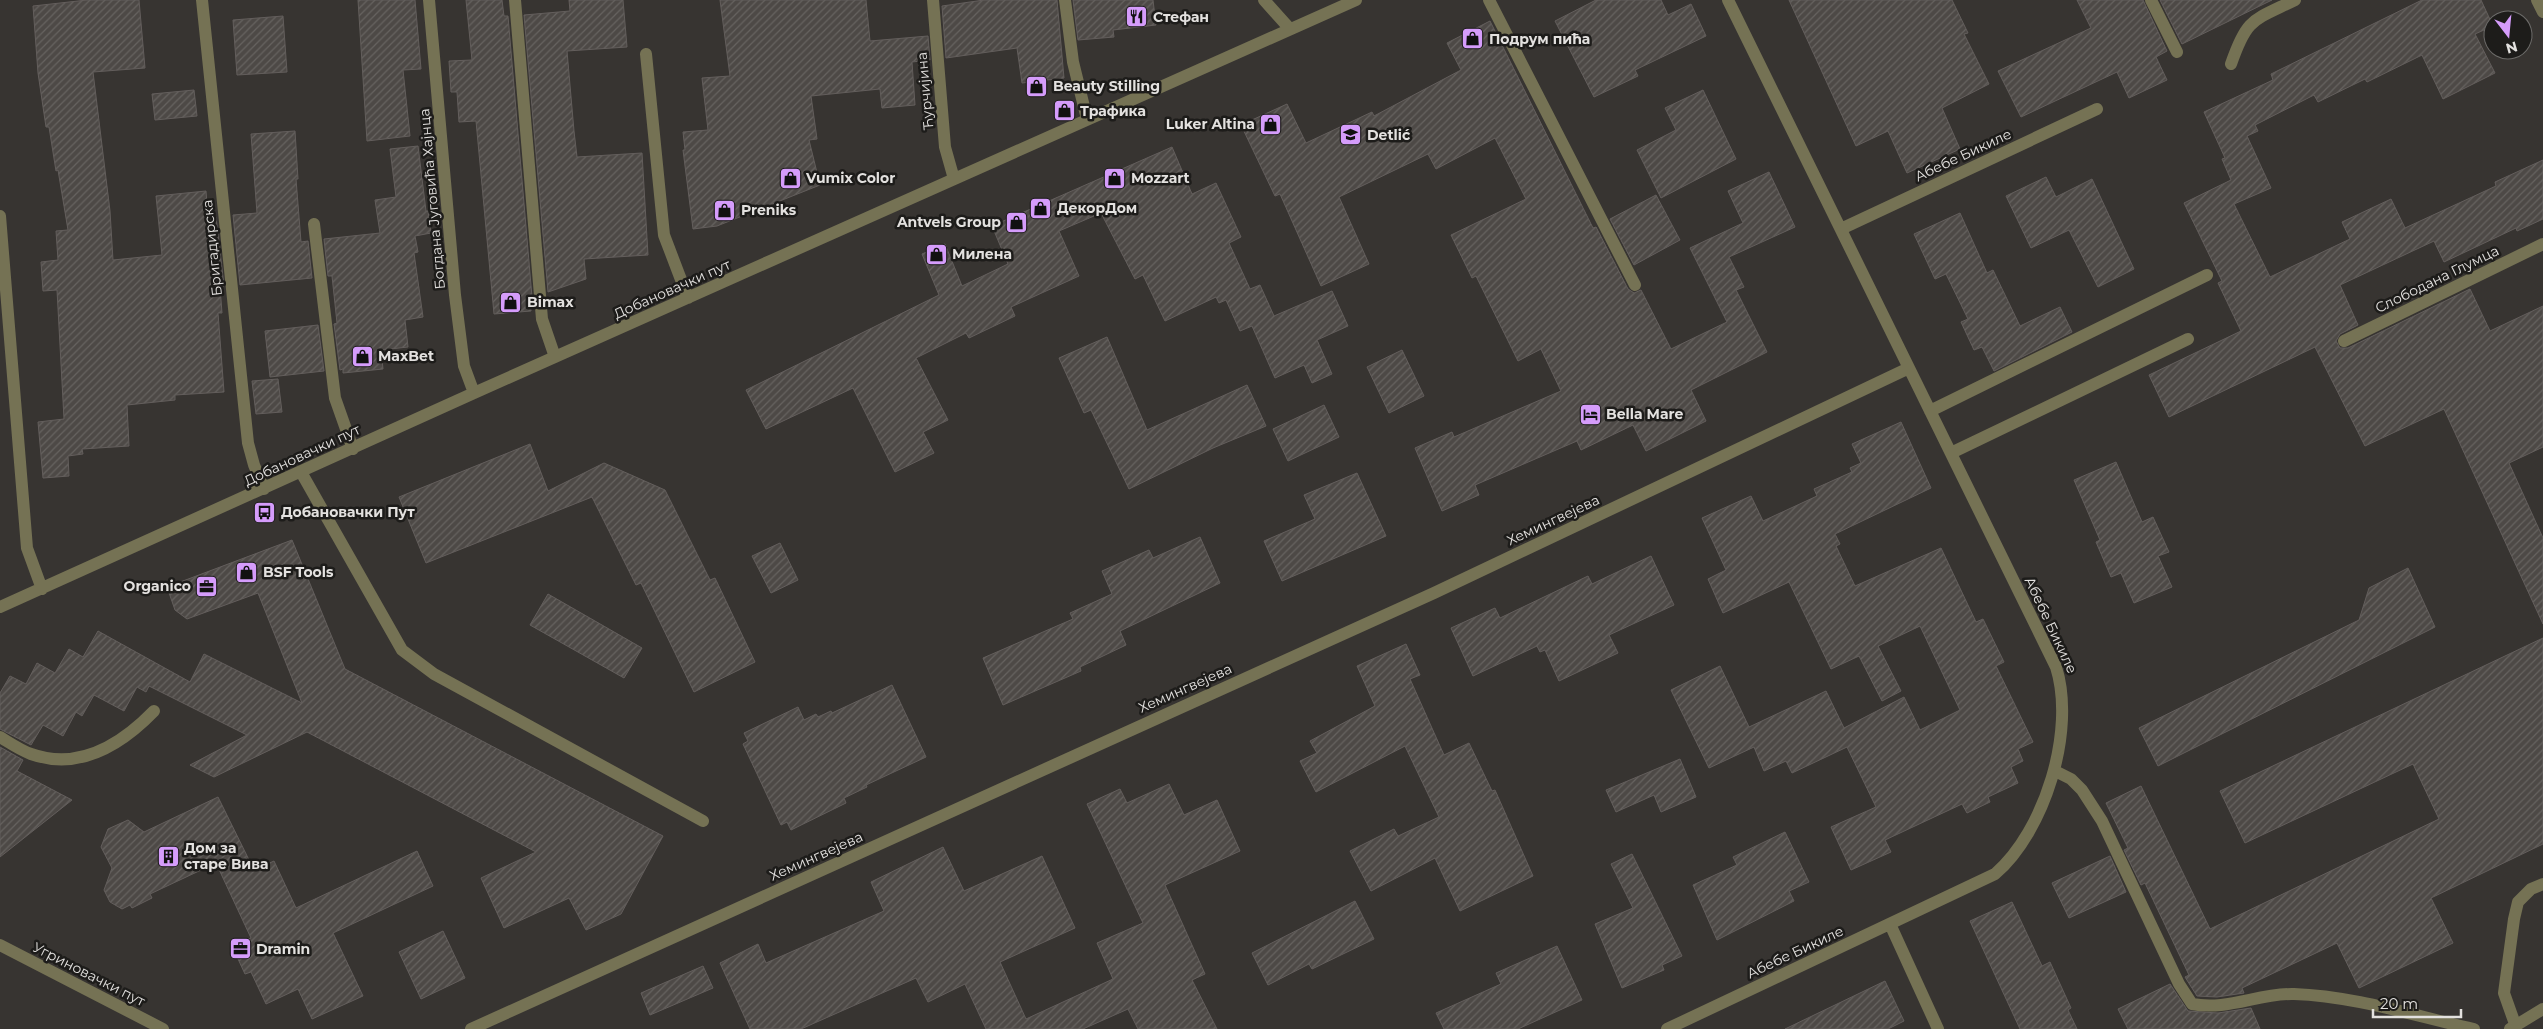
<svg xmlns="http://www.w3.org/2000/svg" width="2543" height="1029" font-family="Montserrat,sans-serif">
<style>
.building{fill:url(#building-hatch);stroke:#635e5c}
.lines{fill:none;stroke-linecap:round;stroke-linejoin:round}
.minor{stroke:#757254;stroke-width:12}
.labels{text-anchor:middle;stroke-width:5;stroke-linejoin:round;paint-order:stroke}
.poi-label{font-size:14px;font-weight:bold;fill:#e3e1df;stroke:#1d1c1a;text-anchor:start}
.street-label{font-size:14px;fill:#e3e1df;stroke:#1d1c1a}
</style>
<defs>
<pattern id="building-hatch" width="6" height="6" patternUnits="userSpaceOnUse" patternTransform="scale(1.25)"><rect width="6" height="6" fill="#4d4946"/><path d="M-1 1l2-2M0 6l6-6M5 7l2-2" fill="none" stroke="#666360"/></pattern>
</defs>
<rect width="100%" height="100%" fill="#373431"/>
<path class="building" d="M87,0H139L145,68L93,72L110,211L113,260L162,255L156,196L206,191L208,217H216L224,286L220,287L222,313H218L224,392L175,395V400L127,405L129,446L82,449L83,454L68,456L69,476L43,478L38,422L64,419L57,290L43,291L41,262L58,260L56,231L68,230L58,170L56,171L49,127H46L38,73L33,6Z
M358,0H415L421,69L403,70L410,136L367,141Z
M466,0H502L504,16H508L532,297L530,298L531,311L494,314L476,121L459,122L457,92H451L449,61L472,60Z
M569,0H623L627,47L567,51L574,131L577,157L642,153L648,255L584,259L586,279L548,292L524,15L570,11Z
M720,0H866L870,41L928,36L930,60L912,62L915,105L882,108L880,89L811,96L817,139L809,140L820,185L717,226L693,229L683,150H685L683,132L708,130L702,78L730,76Z
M984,0H1057L1064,78L1022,83L1017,48L946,58L942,6Z
M1073,0H1153L1156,25L1113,30L1114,37L1078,40Z
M1596,0H1661L1668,15L1691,4L1706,36L1635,70L1638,76L1594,97L1555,21Z
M1789,0H1952L1968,33L1964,34L1989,84L1942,108L1960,149L1907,173L1888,131L1856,146Z
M2077,0H2143L2167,51L2156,57L2167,80L2129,98L2117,72L2021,117L1998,71L2091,28Z
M2160,0H2272L2182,44Z
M2422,0H2481L2493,26L2475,34L2495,73L2443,99L2422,55L2367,82L2365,79L2318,102L2314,95L2255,125L2258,131L2247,136L2271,188L2234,204L2270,277L2350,239L2342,222L2391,199L2405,228L2496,186L2495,182L2543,160V219L2517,231L2516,228L2444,262L2434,241L2340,285L2358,325L2340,334L2336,341L2340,348H2348L2470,289L2490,331L2543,306V447L2509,463L2543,538V624L2444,409L2365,446L2315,347L2169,417L2149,375L2241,331L2218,283L2222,281L2184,203L2231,180L2222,159L2225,158L2204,112L2273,80L2271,74Z
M283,16L287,72L237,75L233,20Z
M1490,21L1593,228L1596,227L1628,289L1634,293L1641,290L1671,349L1727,322L1690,248L1743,223L1728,191L1769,172L1795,227L1729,257L1744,287L1736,290L1767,352L1691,390L1706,421L1646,451L1633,425L1581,450L1577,441L1475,485L1479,495L1442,511L1415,448L1452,432L1454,437L1561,391L1541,349L1518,361L1476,276L1472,278L1451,235L1526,199L1495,138L1436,169L1428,154L1339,197L1369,264L1321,286L1280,194L1275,196L1241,125L1287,104L1306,143L1372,112L1374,116L1461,70L1447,43Z
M194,90L197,116L155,120L152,94Z
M1703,90L1736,159L1661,198L1637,150L1676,130L1665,108Z
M295,131L298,179H296L301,242L308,241L312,278L240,285L233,215L257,213L251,134Z
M418,146L426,211H428L431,233L415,236L418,252L414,253L423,317L405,320L408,347L381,350L383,369L343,373V369L340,370L334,324L337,323L332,276H328L324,239L380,233L375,200L396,197L390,149Z
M1172,147L1192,194L1216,183L1241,237L1229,243L1250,289L1260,285L1274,316L1332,291L1348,326L1317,340L1332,374L1312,383L1304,365L1275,378L1252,326L1240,331L1226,300L1219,303L1216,297L1165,321L1143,275L1135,279L1101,213L1059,231L1079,276L1011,307L1015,316L969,338L966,333L916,358L948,420L923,432L934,453L895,472L853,388L766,429L746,390L939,295L922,254L945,244L962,286L1008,264L992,226Z
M2046,177L2056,197L2092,179L2134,269L2098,287L2069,230L2031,248L2006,196Z
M1656,195L1680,240L1634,265L1610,219Z
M1960,213L1987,273L1993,270L2020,326L2060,307L2072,332L1994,371L1982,347L1974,350L1961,322L1968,319L1946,274L1935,279L1914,234Z
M318,325L324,371L270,377L265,331Z
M1107,337L1147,430L1247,385L1266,426L1213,448L1129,489L1091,410L1084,413L1059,358Z
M1402,350L1424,396L1389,413L1367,367Z
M278,379L282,412L256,414L252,381Z
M1324,405L1339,437L1288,461L1273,429Z
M1901,422L1931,488L1835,534L1840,544L1836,546L1855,586L1941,548L1976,622L1983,619L2004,662L1996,666L2033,742L2018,749L2023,761L2011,767L2018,783L1988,797L1990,802L1967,813L1962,804L1885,840L1891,852L1851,870L1831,827L1876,807L1847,747L1792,773L1786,761L1764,771L1754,747L1709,768L1671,690L1720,666L1749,727L1826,691L1844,728L1904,697L1920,730L1960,710L1920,626L1878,646L1901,691L1882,701L1859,656L1831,669L1789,582L1723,613L1708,579L1726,570L1702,518L1751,496L1763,521L1817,496L1814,489L1852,472L1850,468L1861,463L1852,444Z
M530,444L548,491L604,463L665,490L710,580L715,578L755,662L694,692L641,583L636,585L592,497L426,563L399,497Z
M2116,462L2142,522L2153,517L2169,552L2158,556L2172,587L2134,603L2121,573L2111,577L2096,542L2100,540L2074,480Z
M1357,473L1386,536L1282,581L1264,541L1315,519L1304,495Z
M1200,537L1220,583L1120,631L1126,645L1080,667L1081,671L1003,705L983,658L1073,619L1070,613L1112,594L1102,571L1149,550L1153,558Z
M292,540L345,669L663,836L621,914L586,930L569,898L504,928L481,878L536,852L307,732L214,777L190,765L247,735L149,686L146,692L137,687L124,711L94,695L82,716L76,712L63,736L43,725L31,745L0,729V693L10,676L26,684L37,663L55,673L69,649L83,657L98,631L190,682L204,654L302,703L258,593L187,619L175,610L167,587Z
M780,543L798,580L771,593L752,556Z
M1651,556L1674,605L1609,635L1618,653L1559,681L1545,650L1540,652L1537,646L1473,676L1451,628L1495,608L1500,618L1588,576L1592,584Z
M2408,568L2435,627L2158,766L2139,728L2359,620L2369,588Z
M548,594L642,648L624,678L530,625Z
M2543,638V844L2431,898L2453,943L2359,988L2337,943L2242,988L2244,993L2217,997L2197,996L2185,977L2189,975L2145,883L2141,885L2124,850L2128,848L2106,803L2141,786L2210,929L2439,819L2413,764L2245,843L2220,791Z
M1406,644L1420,675L1410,679L1444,755L1469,743L1492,791L1495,790L1533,876L1460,911L1435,858L1371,891L1350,851L1394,829L1398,836L1439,817L1405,746L1316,792L1300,761L1317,753L1310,741L1375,706L1357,666Z
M892,685L926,757L866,785L867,787L844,798L846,803L791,830L787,822L781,825L743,744L748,741L744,733L798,707L804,720L816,714L818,717L831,711L832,713Z
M0,747L23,760L17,771L72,800L0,857Z
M1680,759L1696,797L1661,812L1654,795L1616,812L1606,790Z
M1169,784L1184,815L1217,800L1240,851L1165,885L1205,974L1192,980L1217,1029H1138L1128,1009L1083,1029H986L965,984L928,1002L916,978L801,1029H750L720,963L758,944L766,963L884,911L871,882L943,847L964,891L1042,856L1075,928L1000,962L1026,1019L1113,979L1097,943L1143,923L1087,804L1120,789L1127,803Z
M218,797L254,870L274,861L296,908L417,851L433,886L333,933L363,996L312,1019L298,989L266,1004L251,972L245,974L232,946L251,938L216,863L150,894L152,898L132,908L130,905L122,909L110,902L104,890L112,868L101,847L108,829L128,820L144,832Z
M1785,832L1809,882L1789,891L1794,901L1717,940L1693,885L1737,865L1733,857Z
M1632,854L1682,956L1662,965L1664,970L1622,988L1595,924L1633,908L1611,864Z
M2110,856L2126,892L2069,918L2052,883Z
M1355,901L1374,939L1312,969L1309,964L1268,985L1252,953Z
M2012,902L2042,966L2050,962L2071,1008L2068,1010L2077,1029H2020L1970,921Z
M443,931L465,978L421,999L399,952Z
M1557,946L1582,1000L1518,1029H1444L1436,1013L1501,984L1496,973Z
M703,966L713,988L650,1015L641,993Z
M1885,981L1904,1021L1888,1029H1785Z
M2170,984L2188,1011L2218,1013L2251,1008L2260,1029H2128L2118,1009Z"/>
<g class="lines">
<path class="minor" d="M202,0L248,443L254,465L264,489
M429,0L455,295L464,366L474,393
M515,0L542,319L555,357
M933,0L945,147L954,179
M1065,0L1073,62L1087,119
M1264,0L1290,29
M1489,0L1635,285
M2151,0L2177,52
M2537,0L2543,12
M646,54L664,235L688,298
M2231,64C2247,18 2252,21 2295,0
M0,216L27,548L42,589
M314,224L335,398L353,449
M1843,228L2097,109
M2344,341L2543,244
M1930,411L2207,275
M1951,453L2188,339
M301,472L402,650L434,674L703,821
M0,607L474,393L1356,0
M0,737C10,743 20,750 31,754C79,771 121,745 154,711
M2055,771L2071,779L2082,790L2102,821L2179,984L2192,1004C2227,1011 2259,993 2294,994C2354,996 2415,1016 2474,1029
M1890,924L1938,1029
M0,945L163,1029
M2515,1024L2504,993L2514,919L2518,902L2531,889L2543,884
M471,1029L1434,593L1909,368
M1667,1029L1995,874C2045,831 2076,730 2056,667C1947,444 1839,221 1728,0
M2510,1029L2543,1009"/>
</g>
<defs>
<symbol id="restaurant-square" viewBox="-11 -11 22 22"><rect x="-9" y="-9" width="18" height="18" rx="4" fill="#d59cfb" stroke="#1d1c1a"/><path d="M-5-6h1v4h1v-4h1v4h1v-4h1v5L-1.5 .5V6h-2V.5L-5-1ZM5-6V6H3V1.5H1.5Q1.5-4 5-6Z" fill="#111"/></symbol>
<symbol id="shop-square" viewBox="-11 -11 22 22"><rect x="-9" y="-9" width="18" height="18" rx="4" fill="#d59cfb" stroke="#1d1c1a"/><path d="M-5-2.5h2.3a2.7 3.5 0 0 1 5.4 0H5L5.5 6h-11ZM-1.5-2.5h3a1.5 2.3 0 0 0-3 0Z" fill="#111"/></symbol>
<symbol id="school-square" viewBox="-11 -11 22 22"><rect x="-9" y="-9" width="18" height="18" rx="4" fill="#d59cfb" stroke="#1d1c1a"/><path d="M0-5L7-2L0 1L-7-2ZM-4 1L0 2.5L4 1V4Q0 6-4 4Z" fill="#111"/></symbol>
<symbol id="hotel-square" viewBox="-11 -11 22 22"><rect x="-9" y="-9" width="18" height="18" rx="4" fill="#d59cfb" stroke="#1d1c1a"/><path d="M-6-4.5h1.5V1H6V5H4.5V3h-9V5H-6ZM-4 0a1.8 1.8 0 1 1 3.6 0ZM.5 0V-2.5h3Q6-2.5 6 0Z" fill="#111"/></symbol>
<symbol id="bus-square" viewBox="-11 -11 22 22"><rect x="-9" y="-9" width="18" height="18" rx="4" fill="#d59cfb" stroke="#1d1c1a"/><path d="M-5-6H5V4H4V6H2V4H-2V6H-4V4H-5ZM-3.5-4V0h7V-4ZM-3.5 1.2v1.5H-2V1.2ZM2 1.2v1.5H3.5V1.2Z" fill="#111"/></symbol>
<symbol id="office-square" viewBox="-11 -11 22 22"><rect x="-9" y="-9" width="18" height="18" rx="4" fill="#d59cfb" stroke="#1d1c1a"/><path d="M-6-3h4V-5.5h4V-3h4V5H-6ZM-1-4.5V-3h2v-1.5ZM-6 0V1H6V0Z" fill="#111"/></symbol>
<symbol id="building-square" viewBox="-11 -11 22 22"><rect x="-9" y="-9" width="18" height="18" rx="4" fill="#d59cfb" stroke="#1d1c1a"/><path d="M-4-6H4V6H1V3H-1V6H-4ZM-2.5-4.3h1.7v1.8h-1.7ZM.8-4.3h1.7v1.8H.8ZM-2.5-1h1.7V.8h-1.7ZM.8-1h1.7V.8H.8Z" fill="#111"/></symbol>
</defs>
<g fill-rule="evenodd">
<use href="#restaurant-square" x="1124" y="4" width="25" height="25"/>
<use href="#shop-square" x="1460" y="26" width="25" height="25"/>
<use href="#shop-square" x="1024" y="74" width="25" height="25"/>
<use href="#shop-square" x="1052" y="98" width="25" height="25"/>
<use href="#shop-square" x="1258" y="112" width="25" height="25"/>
<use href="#school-square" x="1338" y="122" width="25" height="25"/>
<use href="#shop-square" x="778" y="166" width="25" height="25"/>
<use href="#shop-square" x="1102" y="166" width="25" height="25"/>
<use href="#shop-square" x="1028" y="196" width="25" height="25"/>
<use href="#shop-square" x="712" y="198" width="25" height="25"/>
<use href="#shop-square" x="1004" y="210" width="25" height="25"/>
<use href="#shop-square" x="924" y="242" width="25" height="25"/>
<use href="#shop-square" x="498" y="290" width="25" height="25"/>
<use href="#shop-square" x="350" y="344" width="25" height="25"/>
<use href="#hotel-square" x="1578" y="402" width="25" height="25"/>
<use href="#bus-square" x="252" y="500" width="25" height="25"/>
<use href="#shop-square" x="234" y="560" width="25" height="25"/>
<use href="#office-square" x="194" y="574" width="25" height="25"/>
<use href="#building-square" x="156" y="844" width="25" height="25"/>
<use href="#office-square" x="228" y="936" width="25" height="25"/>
</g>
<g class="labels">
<g class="poi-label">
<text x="1153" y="22">Стефан</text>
<text x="1489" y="44">Подрум пића</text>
<text x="1053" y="91">Beauty Stilling</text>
<text x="1080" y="116">Трафика</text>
<text x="1255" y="129" text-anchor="end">Luker Altina</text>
<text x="1367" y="140">Detlić</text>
<text x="806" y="183">Vumix Color</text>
<text x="1131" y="183">Mozzart</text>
<text x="1057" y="213">ДекорДом</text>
<text x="741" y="215">Preniks</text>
<text x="1001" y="227" text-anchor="end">Antvels Group</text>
<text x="952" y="259">Милена</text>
<text x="527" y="307">Bimax</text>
<text x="378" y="361">MaxBet</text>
<text x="1606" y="419">Bella Mare</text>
<text x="281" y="517">Добановачки Пут</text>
<text x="263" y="577">BSF Tools</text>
<text x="191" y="591" text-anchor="end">Organico</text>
<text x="184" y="853">Дом за<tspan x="184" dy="16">старе Вива</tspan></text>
<text x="256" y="954">Dramin</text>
</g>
<g class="street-label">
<text transform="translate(925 91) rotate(-95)" y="5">Ћурчијина</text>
<text transform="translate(1963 155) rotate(-25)" y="5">Абебе Бикиле</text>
<text transform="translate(432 199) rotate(-95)" y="5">Богдана Југовића Хајнца</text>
<text transform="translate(212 248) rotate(-96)" y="5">Бригадирска</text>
<text transform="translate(2437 279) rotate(-26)" y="5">Слободана Глумца</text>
<text transform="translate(672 289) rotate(-24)" y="5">Добановачки пут</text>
<text transform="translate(302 455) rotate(-25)" y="5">Добановачки пут</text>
<text transform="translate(1553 520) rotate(-25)" y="5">Хемингвејева</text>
<text transform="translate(2051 625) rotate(65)" y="5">Абебе Бикиле</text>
<text transform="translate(1185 688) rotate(-24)" y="5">Хемингвејева</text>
<text transform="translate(816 856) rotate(-24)" y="5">Хемингвејева</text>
<text transform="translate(1795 952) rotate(-25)" y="5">Абебе Бикиле</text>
<text transform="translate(89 974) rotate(27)" y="5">Угриновачки пут</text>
</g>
</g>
<g transform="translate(2508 35) rotate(164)"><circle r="24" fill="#1d1c1a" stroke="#6c6b69"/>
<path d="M0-4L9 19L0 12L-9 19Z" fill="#d59cfb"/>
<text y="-8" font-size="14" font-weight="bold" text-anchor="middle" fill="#e3e1df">N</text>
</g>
<path d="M2373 1009v8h88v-8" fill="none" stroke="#e3e1df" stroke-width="2.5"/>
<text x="2380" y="1009" font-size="15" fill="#e3e1df" stroke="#1d1c1a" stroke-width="4" paint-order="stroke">20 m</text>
</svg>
